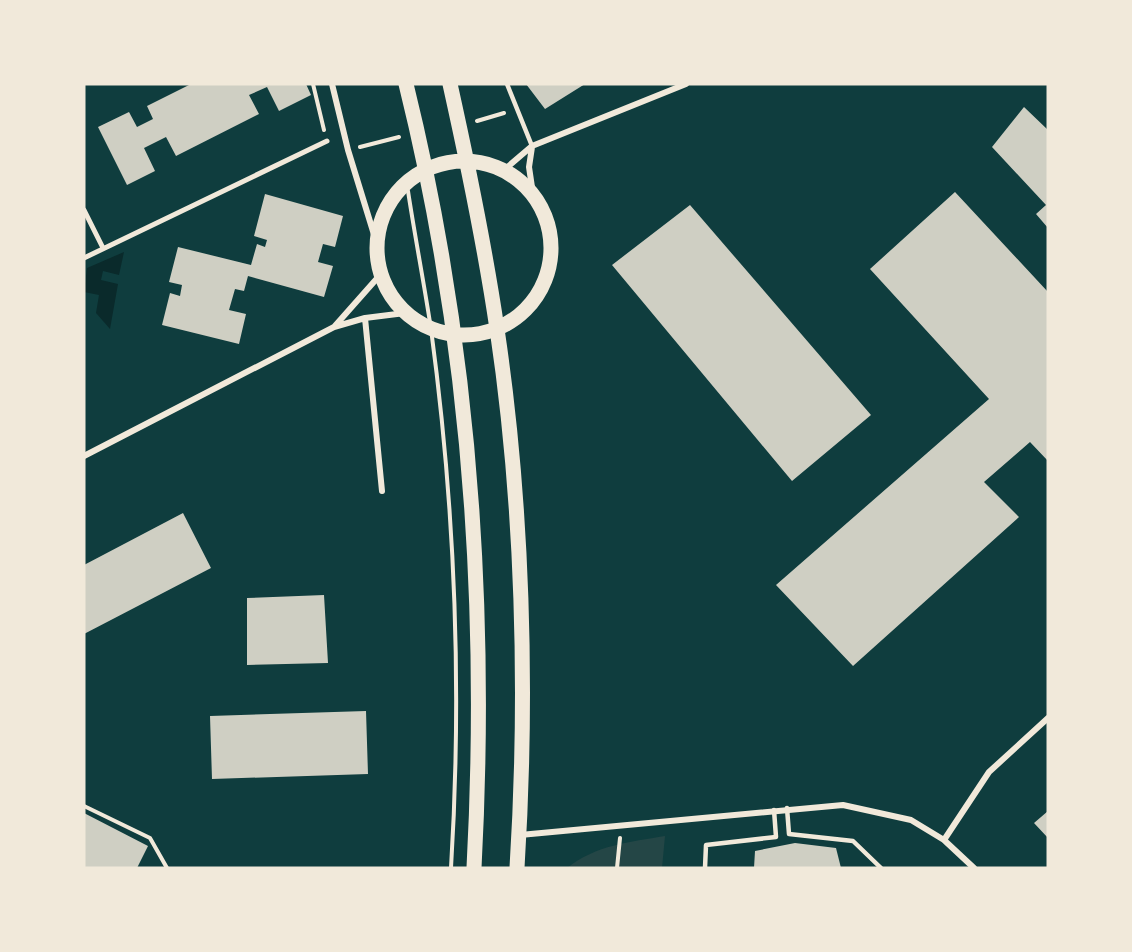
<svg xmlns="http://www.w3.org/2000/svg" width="1132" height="952" font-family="'Space Grotesk',sans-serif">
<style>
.green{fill:#244646}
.water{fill:#0a2a2b}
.building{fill:#cfcfc3}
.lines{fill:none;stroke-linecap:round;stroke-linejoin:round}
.path{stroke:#f1e9da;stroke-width:4}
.service{stroke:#f1e9da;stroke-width:4.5}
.pedestrian{stroke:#f1e9da;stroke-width:5}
.minor{stroke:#f1e9da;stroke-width:6}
.primary{stroke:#f1e9da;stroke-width:15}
</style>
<rect width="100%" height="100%" fill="#0f3d3e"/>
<path class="green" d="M665,836L662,868H567C596,845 630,842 665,836Z"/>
<path class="water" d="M124,252L119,275L103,271L101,280L118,284L110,329L96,313L99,295L84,292L87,268Z"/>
<path class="building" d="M191,84H306L311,95L279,111L267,87L249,95L259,114L176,156L166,137L144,148L155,171L127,185L98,127L129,112L137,127L153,119L147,106Z
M526,84H585L545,109Z
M1024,107L1048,130V228L1036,214L1046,205L992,147Z
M955,192L1048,292V461L1030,442L984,482L1019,517L853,666L776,585L989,399L870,269Z
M265,194L343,216L335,247L323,244L318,262L333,266L324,297L248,276L244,291L235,289L229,310L246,314L239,344L162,325L170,293L180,296L182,285L169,282L178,247L251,265L257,244L265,247L267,240L254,236Z
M690,205L871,415L792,481L612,265Z
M183,513L211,568L84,634V565Z
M324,595L328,663L247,665V598Z
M366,711L368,774L212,779L210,716Z
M1048,811V838L1034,823Z
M84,813L148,846L137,868H84Z
M795,843L836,848L841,868H754L755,851Z"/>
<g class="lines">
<path class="path" d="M313,84L324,130
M477,121L504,113
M360,147L399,137
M408,191C415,237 424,283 431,329C455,507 462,690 451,868
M84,806L150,838L167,868
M617,868L620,838"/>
<path class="service" d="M507,84L532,146
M787,808L789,834L853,841L881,868
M705,868L706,845L776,837L774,810"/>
<path class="pedestrian" d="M84,210L103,248
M84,258L327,141"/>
<path class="minor" d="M332,84L348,150L376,241
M532,147L529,167L533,194
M504,170L532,146L686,84
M365,318L382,491
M334,327L380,275
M84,456L334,327L365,318L405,313
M520,835L843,805L911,820L944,840L974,868
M944,840L989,772L1048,718"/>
<path class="primary" d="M406,84C469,339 488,606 474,868
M450,84C468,165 485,247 497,329C523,504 528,692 517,868
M377 248a87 87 0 1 1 174 0a87 87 0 1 1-174 0Z"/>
</g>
<rect width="1132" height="952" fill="none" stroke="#f1e9da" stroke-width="171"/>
</svg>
